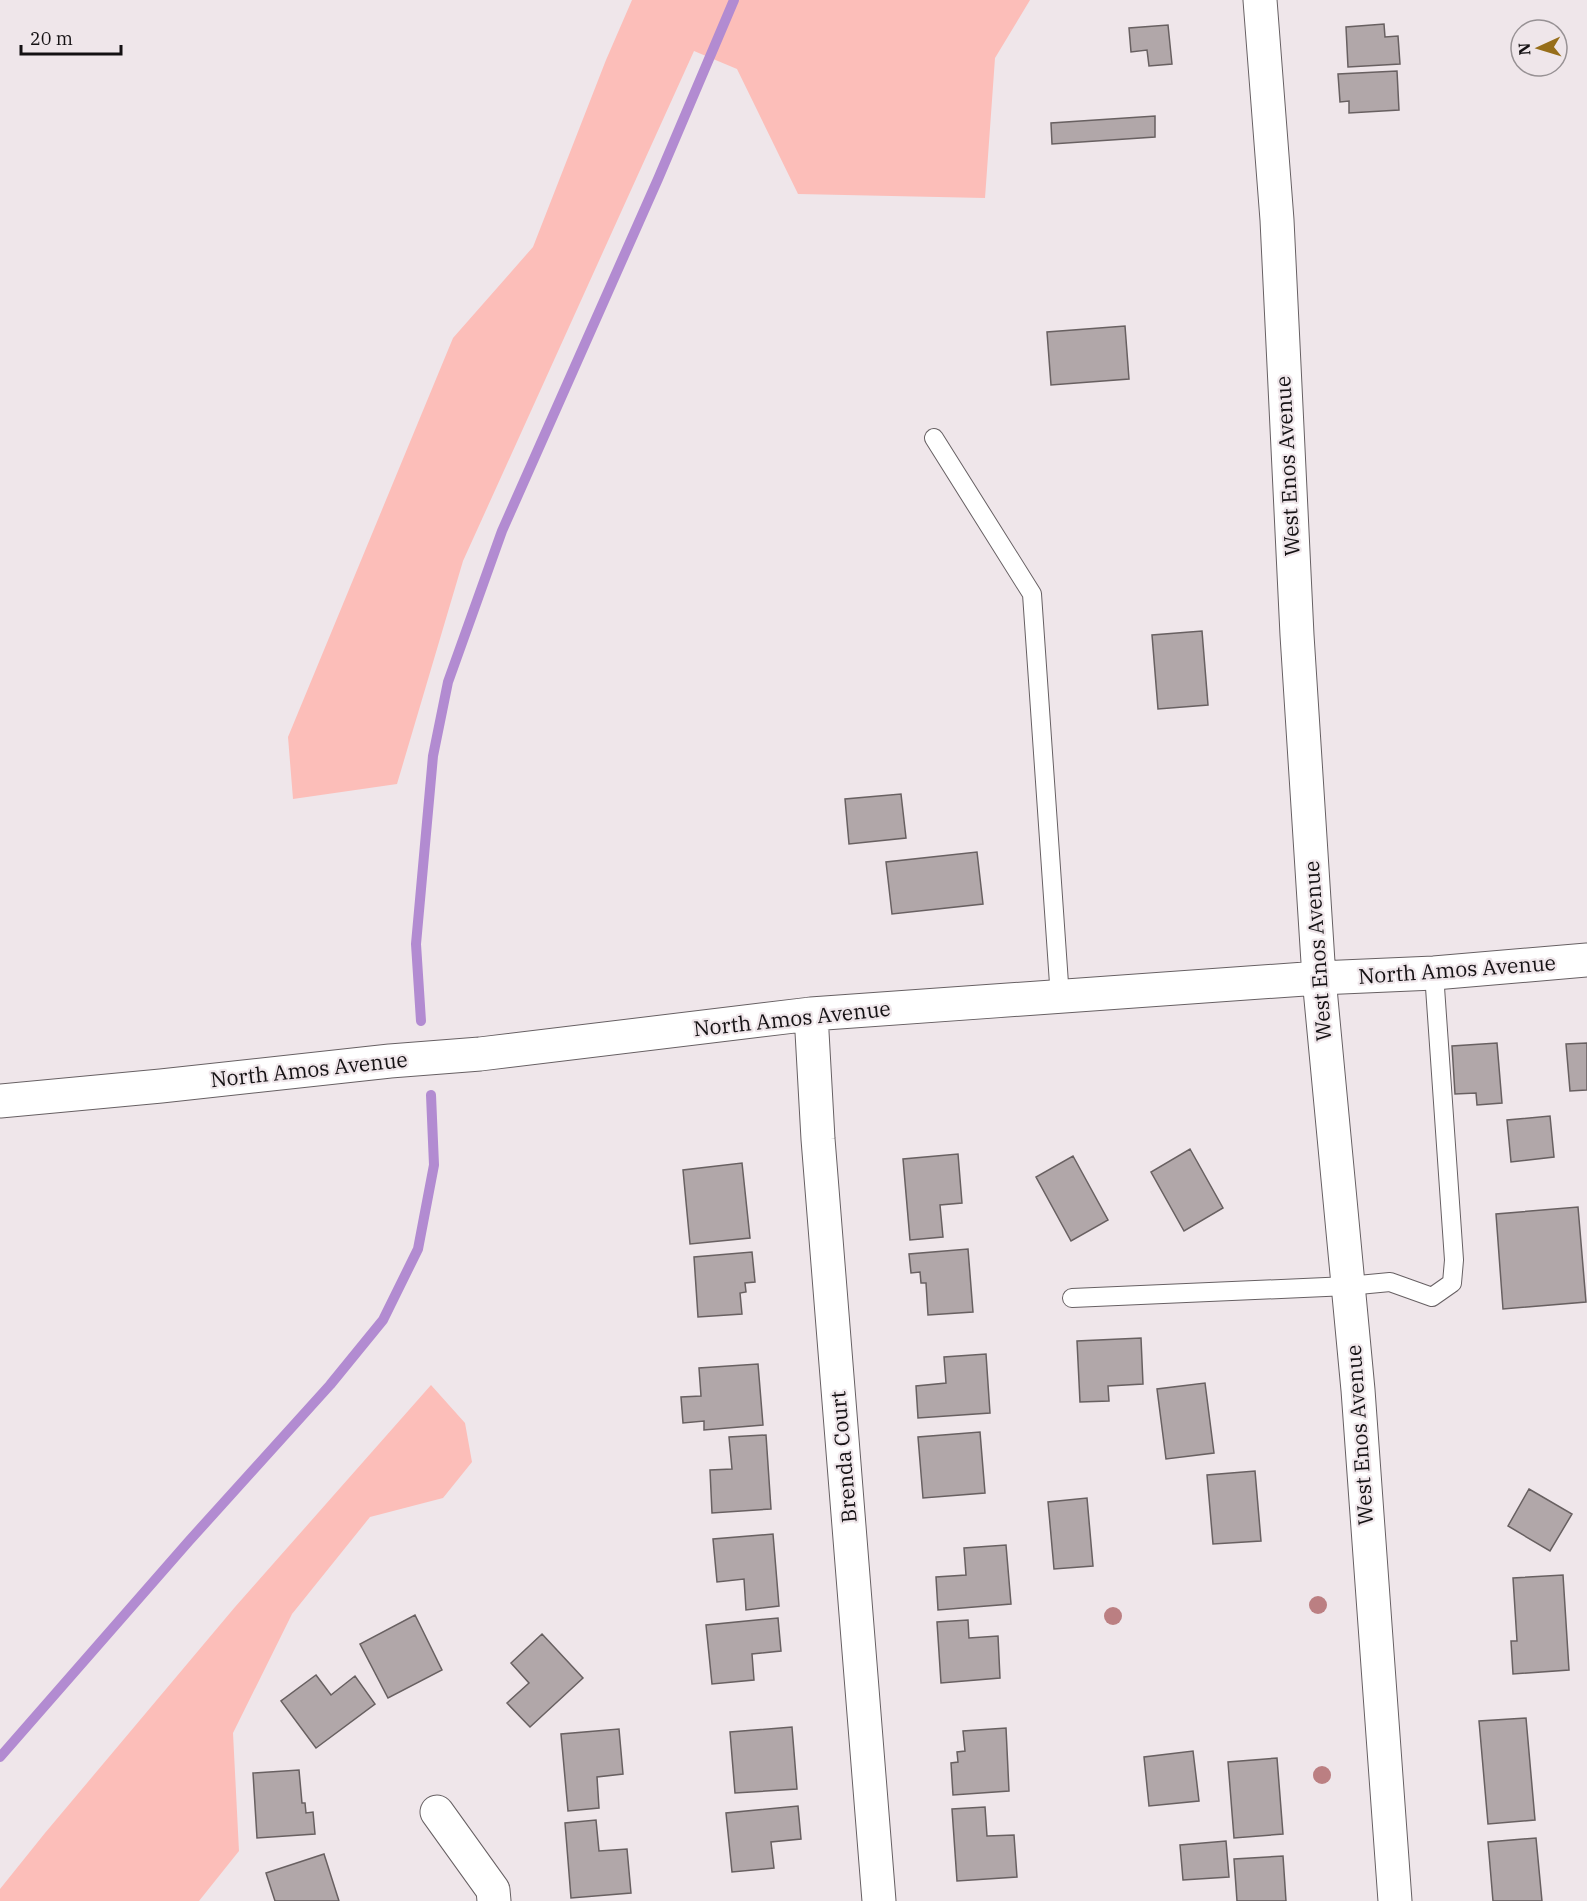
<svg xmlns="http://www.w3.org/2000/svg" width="1587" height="1901" font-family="'IBM Plex Serif',serif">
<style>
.green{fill:#fcbeb9}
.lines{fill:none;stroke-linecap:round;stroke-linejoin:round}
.stream{stroke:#b28bd1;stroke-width:10}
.building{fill:#b1a7a9;stroke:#686061;stroke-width:1.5}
.lane-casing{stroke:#676063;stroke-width:20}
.street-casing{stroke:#676063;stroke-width:35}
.lane{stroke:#fff;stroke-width:18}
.street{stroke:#fff;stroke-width:33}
.tree{fill:#bb7f82}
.labels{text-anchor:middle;stroke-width:4.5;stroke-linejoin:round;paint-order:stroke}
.street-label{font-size:21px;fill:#141113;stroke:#efe6ea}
</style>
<rect width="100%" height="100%" fill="#efe6ea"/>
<path class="green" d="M632,0H1030L995,58L985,198L798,194L737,69L694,51L463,561L397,784L293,799L288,737L453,338L533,247L606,60Z
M431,1385L465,1423L472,1462L443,1498L370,1517L292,1614L233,1733L239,1851L199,1901H0V1889L45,1833L235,1607Z"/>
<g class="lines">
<path class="stream" d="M421,1021L416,944L433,756L448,682L502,531L658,179L734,0
M0,1757L189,1541L330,1385L383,1320L418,1249L434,1165L431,1095"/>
</g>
<path class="building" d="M1384,24L1385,37L1398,36L1400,64L1348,67L1346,27Z
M1168,25L1172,64L1149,66L1147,50L1131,52L1129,28Z
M1397,71L1399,110L1349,113V101L1340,102L1338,74Z
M1155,116V137L1052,144L1051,123Z
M1125,326L1129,379L1051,385L1047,332Z
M1202,631L1208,705L1158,709L1152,635Z
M901,794L906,838L849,844L845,799Z
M977,852L983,904L892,914L886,862Z
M1497,1043L1502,1103L1477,1105L1476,1093L1455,1094L1452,1046Z
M1587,1043V1090L1570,1091L1566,1044Z
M1550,1116L1554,1157L1511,1162L1507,1120Z
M1190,1149L1223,1208L1184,1231L1151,1172Z
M958,1154L962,1203L940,1205L943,1237L910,1240L903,1159Z
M1073,1156L1108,1220L1071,1241L1036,1177Z
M742,1163L750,1238L690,1244L683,1170Z
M1578,1207L1586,1302L1503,1309L1496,1214Z
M968,1249L973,1312L928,1315L926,1283H921L920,1272L911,1273L909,1254Z
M752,1252L755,1282L745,1283L746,1292L740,1293L742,1314L698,1317L694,1257Z
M1141,1338L1143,1384L1108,1386L1109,1401L1080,1402L1077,1341Z
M986,1354L990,1413L918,1418L916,1386L946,1383L944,1357Z
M758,1364L763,1425L704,1430V1421L683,1423L681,1397L701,1396L699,1368Z
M1205,1383L1214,1453L1166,1459L1157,1389Z
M980,1432L985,1493L923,1498L918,1437Z
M766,1435L771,1509L712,1513L710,1470L732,1469L729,1437Z
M1255,1471L1261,1541L1213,1544L1207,1475Z
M1529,1489L1572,1514L1550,1551L1508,1526Z
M1087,1498L1093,1566L1054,1569L1048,1502Z
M773,1534L779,1606L746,1610L744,1579L717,1582L713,1539Z
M1006,1545L1011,1604L938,1610L936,1577L966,1575L964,1548Z
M1563,1575L1569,1670L1513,1674L1511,1641H1517L1513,1578Z
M415,1615L442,1670L388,1698L360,1644Z
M778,1618L781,1651L752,1654L754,1680L712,1684L706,1625Z
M968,1620L969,1638L998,1636L1000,1678L941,1683L937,1622Z
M542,1634L583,1678L530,1727L507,1703L529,1683L511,1663Z
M316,1675L331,1695L355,1676L375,1704L316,1748L281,1701Z
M1526,1718L1535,1820L1488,1824L1479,1721Z
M792,1727L797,1789L735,1793L730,1732Z
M1006,1728L1009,1791L953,1795L951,1763L958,1762L957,1752L965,1751L963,1731Z
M619,1729L623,1774L597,1777L599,1808L568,1811L561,1734Z
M1193,1751L1199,1801L1149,1806L1144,1757Z
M1277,1758L1283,1834L1234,1838L1228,1762Z
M299,1770L302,1803H305L306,1813L313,1812L315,1834L257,1838L253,1773Z
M798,1806L801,1839L771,1842L774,1868L732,1872L726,1813Z
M985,1807L987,1836L1014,1835L1017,1877L957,1881L952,1809Z
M596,1820L599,1851L627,1849L631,1893L571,1898L565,1823Z
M1536,1838L1542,1901H1493L1488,1842Z
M1226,1841L1229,1877L1183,1880L1180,1845Z
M324,1854L339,1901H275L266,1873Z
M1283,1856L1286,1901H1237L1234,1859Z"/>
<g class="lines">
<defs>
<path id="lane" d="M934,438L1032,594L1060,998
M1072,1298L1348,1286L1390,1282L1432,1297L1452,1283L1454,1260L1434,973"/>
<path id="street" d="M1260,0L1277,220L1297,635L1319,978L1358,1390L1395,1901
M811,1014L818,1139L879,1901
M0,1101L161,1086L390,1061L480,1054L811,1014L1319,978L1434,973L1587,960
M437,1812L493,1890L494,1901"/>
</defs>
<use href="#lane" class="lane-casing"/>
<use href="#street" class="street-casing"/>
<use href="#lane" class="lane"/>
<use href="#street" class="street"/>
</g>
<g class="tree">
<circle cx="1318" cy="1605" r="9"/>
<circle cx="1113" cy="1616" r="9"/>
<circle cx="1322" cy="1775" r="9"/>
</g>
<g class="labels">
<g class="street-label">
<text transform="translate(1288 466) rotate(-93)" y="7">West Enos Avenue</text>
<text transform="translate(1318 951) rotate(-94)" y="7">West Enos Avenue</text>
<text transform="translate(1457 970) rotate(-4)" y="7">North Amos Avenue</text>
<text transform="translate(792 1019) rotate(-6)" y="7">North Amos Avenue</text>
<text transform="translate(309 1070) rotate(-6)" y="7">North Amos Avenue</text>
<text transform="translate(1360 1435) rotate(-94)" y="7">West Enos Avenue</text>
<text transform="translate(844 1457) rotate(-95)" y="7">Brenda Court</text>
</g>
</g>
<g transform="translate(1539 48) rotate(266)"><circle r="28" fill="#efe6ea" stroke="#979194" stroke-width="1.5"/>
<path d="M0-4.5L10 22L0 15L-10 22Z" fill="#976e1a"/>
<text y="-9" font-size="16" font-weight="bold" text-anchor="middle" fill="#141113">N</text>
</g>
<path d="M21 45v9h100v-9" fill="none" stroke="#141113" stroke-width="3"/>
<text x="30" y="45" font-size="18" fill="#141113" stroke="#efe6ea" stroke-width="4.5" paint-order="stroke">20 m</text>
</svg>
